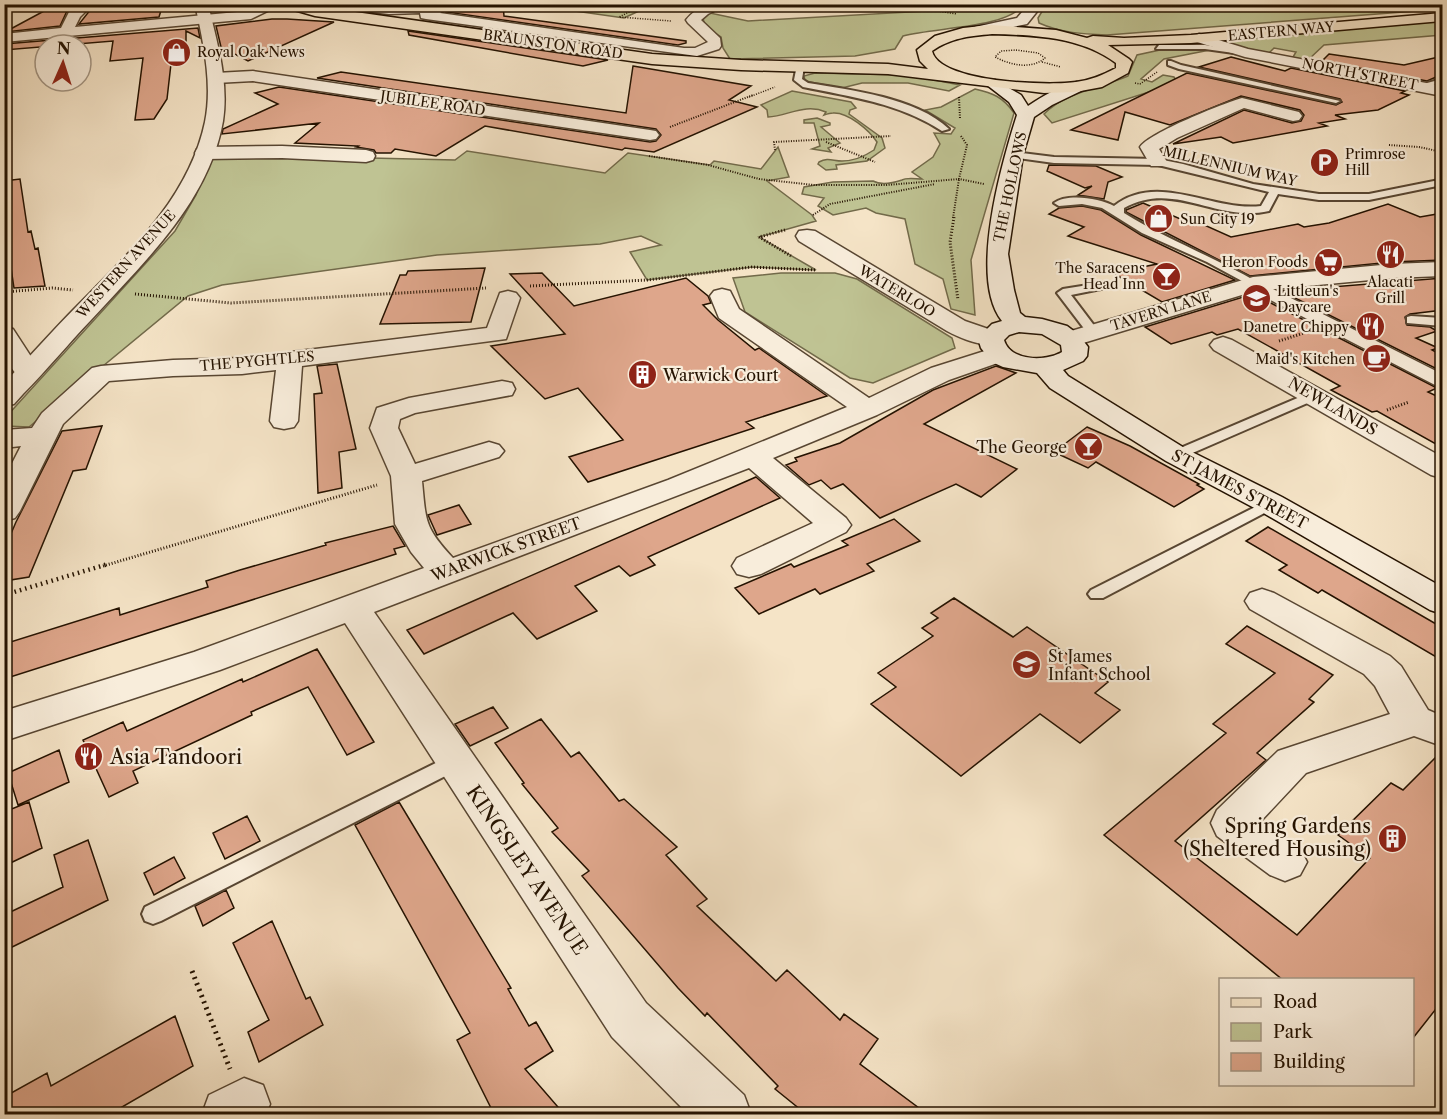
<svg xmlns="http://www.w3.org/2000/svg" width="1447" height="1119" font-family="'Libre Caslon Text',serif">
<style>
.green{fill:#bfc393;stroke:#726a4a;stroke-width:1.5}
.building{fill:#dea68b;stroke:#241200;stroke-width:1.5}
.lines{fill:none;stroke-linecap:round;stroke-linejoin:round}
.service-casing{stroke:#584632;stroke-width:4}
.pedestrian-casing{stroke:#584632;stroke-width:3}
.minor-casing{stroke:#584632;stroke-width:3}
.tertiary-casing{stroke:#584632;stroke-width:3}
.secondary-casing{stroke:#241200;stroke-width:3}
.primary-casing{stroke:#241200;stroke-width:3}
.path-far4{stroke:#241200;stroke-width:1.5;stroke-dasharray:1 1.5;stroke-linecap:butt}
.path-far3{stroke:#241200;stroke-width:2;stroke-dasharray:1 1.5;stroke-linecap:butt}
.path-far2{stroke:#241200;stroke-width:3;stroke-dasharray:1 2;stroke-linecap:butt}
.path-far1{stroke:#241200;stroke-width:4.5;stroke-dasharray:1.5 4;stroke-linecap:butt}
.path{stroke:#241200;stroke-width:5;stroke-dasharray:2 4.5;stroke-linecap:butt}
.service{fill:#f8eddb;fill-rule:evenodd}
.pedestrian{fill:#f8eddb;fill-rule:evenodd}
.minor{fill:#f8eddb;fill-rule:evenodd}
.tertiary{fill:#f8eddb;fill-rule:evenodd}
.secondary{fill:#f8eddb;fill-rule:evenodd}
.primary{fill:#f5e4c7;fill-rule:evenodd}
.labels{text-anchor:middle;stroke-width:4.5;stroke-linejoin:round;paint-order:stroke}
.far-street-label{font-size:14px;fill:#241200;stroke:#f8eddb}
.far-poi-label{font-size:14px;fill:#241200;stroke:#f8eddb;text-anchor:start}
.poi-label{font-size:16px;fill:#241200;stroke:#f8eddb;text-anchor:start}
.street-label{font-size:16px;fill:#241200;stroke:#f8eddb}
.near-poi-label{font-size:20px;fill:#241200;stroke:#f8eddb;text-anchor:start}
.near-street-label{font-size:20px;fill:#241200;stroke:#f8eddb}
</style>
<rect width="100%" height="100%" fill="#f5e4c7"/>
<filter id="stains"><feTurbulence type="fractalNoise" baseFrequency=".00333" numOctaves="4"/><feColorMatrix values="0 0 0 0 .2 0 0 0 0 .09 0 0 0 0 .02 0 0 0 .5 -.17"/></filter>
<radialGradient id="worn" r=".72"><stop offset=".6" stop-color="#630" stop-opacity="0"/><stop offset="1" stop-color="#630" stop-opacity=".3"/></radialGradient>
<path class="green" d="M207,5H263L242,13L209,16Z
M538,5V4L652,5L624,18L554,8L544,11L536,9Z
M956,5H1024C1003,29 936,27 903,36L895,49L855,56L730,59L723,48L721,37L705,27L703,18L710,13L748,21L964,9Z
M1046,5L1442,4V9L1107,35C1083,34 1061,33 1039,23L1038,18Z
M1442,20V35L1324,45L1307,61L1293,57L1296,52L1274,48L1269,53L1253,52L1216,42L1221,38Z
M1169,48L1210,50L1164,59L1141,79L1152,82L1163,75L1174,77L1181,88L1152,91L1052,123L1044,114C1066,92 1100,88 1128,76L1137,55Z
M815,73L908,75L960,85L949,91L908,83H862L842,88L805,81L804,76Z
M975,89C993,93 1003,97 1014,113L971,260L975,315L951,309L943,279L915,264L905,219L876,213L866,208L833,215L818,206L824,198L802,194L804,187L833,182L873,181C882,186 893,183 902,180C907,177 916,179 922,179L912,172L933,157L940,144L934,133L951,134L955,128L925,110L941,107Z
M792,91L851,102L856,108L850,110L849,114L882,138L885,148L867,161L836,165L837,169L826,170L818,164L819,162C828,157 833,161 842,161C854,161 865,156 874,150L877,142C869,130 848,112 833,113C830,113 827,114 824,115L826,112C805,103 788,116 768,117L767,110L761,105Z
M817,118L830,123V125L821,127L840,143L828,148L831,152L812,149L820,146L814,123H804V120Z
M778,147L789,177L767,181L812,215L816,221L759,237L816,270L752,267L647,280L630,252L661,245L641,236L600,244L437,255L222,285L188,296L29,427L5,426V418L175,231L196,195L208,158L245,155L455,160L467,151L605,173L628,153L710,165L714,161L761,169Z
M781,273H835L857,279L952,338L955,348L873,383L850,378L745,312L733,278Z"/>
<path class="building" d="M57,4H74L67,11L60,26L5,32Z
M95,4H124L120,7H162L159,17L79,24Z
M443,4H503L504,16L686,41V43L678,45L446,12L448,8Z
M272,19H287L334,22L248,61L221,47L216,26Z
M198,28L200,38L186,31V53L172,55L167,99L154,119L135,120L143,58L110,61L113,41L4,50V44Z
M408,31L608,60L583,66L409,35Z
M1329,54L1404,65L1443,56V74L1427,81L1322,61Z
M1231,57L1285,71L1291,68L1405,91L1401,93L1409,95L1378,110L1335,115L1345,119L1319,123L1327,126L1233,143L1221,137L1173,144L1244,110L1292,123L1301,121L1304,115L1300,110L1241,96L1170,125L1125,112L1118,140L1071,130L1187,73L1336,105L1342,102L1340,99L1199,67Z
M633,66L751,86L729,100L757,107L654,152L625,148L622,150L485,126L436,156L395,149L391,153H376L374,150L356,147L358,146L295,143L319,123L222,134L223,129L278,104L255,93L279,87L650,142L656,141L661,135L656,129L317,78L341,72L626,113Z
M1049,165L1096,166L1122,177L1108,182L1104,199L1078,195L1092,186L1085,188L1047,171Z
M20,179L28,232L31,231L35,249L38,248L45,286L14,288L4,221V181Z
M1143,203L1185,221L1191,219L1231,237L1298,224L1304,227L1329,223L1388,204L1420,217L1443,213V260L1392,262L1250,276L1126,212V210Z
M1082,206L1101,210L1141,235L1235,280L1162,302L1113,273L1157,264L1068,236L1084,227L1049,214L1059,208Z
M485,268L471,322L380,324L400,275H406L408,271Z
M542,273L574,306L686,278L708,296L711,303L703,305L718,320L755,350L759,348L827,396L746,422L754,428L588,482L569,457L623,440L578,388L545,399L491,346L565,334L510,274Z
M1443,278V310L1410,314L1405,317L1407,325L1430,327L1437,331L1416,338L1438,348L1432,350L1443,356V372L1281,291Z
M1253,294L1437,388L1428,392L1443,399V448L1377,411L1372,412L1331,390L1340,386L1238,329L1217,335L1212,332L1171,344L1145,327Z
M337,364L356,449L339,452L342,488L318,493L314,394L322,393L317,366Z
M996,366L1016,373L924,424L1017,469L981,497L956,484L880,518L843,484L831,489L821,480L809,485L786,465L797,461L795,458L840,443L933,390Z
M102,426L86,469L73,471L29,577L4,581V550L16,522L62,431Z
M1087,427L1130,446L1199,484L1197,485L1204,489L1174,507L1096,462L1088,468L1054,452Z
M756,477L780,498L648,557L655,565L630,576L619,566L575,586L597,611L537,639L513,613L424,654L407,630Z
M459,505L471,524L437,535L428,515Z
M894,519L920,541L867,564L874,571L820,594L815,589L759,614L735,588L791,564L794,567L848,545L842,541Z
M393,526L405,546L394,549L396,554L4,679V644L119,608L120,615L208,587L206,581L240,570L326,545L325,543Z
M1268,527L1443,628V661L1322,590L1318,593L1279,570L1287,565L1246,541Z
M954,598L1013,637L1027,627L1108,682L1095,693L1120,710L1080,743L1040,714L961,776L871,704L896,687L878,673L933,636L922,628L938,618L931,613Z
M1247,626L1333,675L1309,699L1314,702L1257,753L1266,760L1175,841L1297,935L1370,858L1338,835L1391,783L1403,790L1443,750V1000L1413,1038V980H1283L1104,835L1226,733L1213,724L1275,673L1226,644Z
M317,649L374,742L347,755L308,687L251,712L252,715L133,771L138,783L109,797L83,740L123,722L127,731L242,679L243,682Z
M493,707L508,728L470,746L455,724Z
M541,719L571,757L579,752L619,801L624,799L677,847L666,855L707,899L697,906L776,981L787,970L840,1020L844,1014L878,1039L860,1064L927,1114H806L775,1089L778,1086L707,1013L705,1016L678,988L582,876L589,871L552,832L558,828L522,784L524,783L495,743Z
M59,750L69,782L18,805L8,773Z
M29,802L42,848L4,866V812Z
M399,802L511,988L508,989L529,1026L536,1022L553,1051L525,1069L564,1114H494L457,1040L470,1033L355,825Z
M247,816L260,841L225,859L213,833Z
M88,840L108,900L4,951V915L63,887L54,855Z
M174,857L185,878L154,895L144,873Z
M226,890L234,908L203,926L195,906Z
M272,921L306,999L310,997L323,1025L259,1062L248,1032L269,1020L233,943Z
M175,1016L193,1066L110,1114H4V1097L47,1073L51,1086Z"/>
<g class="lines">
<defs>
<path id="service" d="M1159,45H1205L1245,52L1241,54L1205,49H1156Z
M1171,61L1181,65L1340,101L1336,103L1179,69L1168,65V61Z
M797,65L804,67L802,79L808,83C851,90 917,98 949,129L942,131C899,103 852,97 803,87L794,80Z
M1442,79V83L1420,88L1416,86Z
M1014,152L1054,157L1158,159L1183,164L1253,184L1319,194H1369L1439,180L1442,181V185L1369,200H1319L1278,194L1269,211C1215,223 1175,180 1124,208V213C1166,239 1214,257 1257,282V286L1253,287L1207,262L1142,233L1102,208L1082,204L1059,206L1054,203C1067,193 1100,198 1114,206C1158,171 1213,212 1261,206L1269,192L1158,165L1054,163L1011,157L1009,155Z
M1107,282L1113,285L1111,287L1071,295L1099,332L1097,335H1089L1057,293L1063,289Z
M1411,316L1442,318V326L1407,323V317Z
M1314,391L1319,392L1321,395L1319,398L1181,458L1176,459L1169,455L1171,452Z
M1271,499L1279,504L1276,507L1103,598H1091L1088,594L1091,590Z
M454,754L461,756L464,762L461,768L161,921L153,924L145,921L142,914L145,907Z"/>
<path id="pedestrian" d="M1253,279L1442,374V387L1435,385L1247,288L1245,284L1247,280Z"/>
<path id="minor" d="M78,4H93L80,17L75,27L248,11L264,4H282L251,19L4,42V34L61,28L69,12Z
M349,4L439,5L446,9L440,13L684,48H695L708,42L688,23L686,20C698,5 710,4 728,4L708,14L701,20L720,38L721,46L719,49L697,56L426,19L421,18L420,13L389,14L355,10L350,9Z
M1199,34L1248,49L1442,86V96L1245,57L1194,41L1192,38Z
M253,71L650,130L656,131L659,135L656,139L650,140L253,81L216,83L208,78L216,73Z
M1242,98L1299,112L1302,116L1299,120L1293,121L1244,108L1177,138L1159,149L1167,162L1165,166H1151L1140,147C1149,133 1224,103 1242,98Z
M282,146L366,150L373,152L375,156L373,160L366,162L282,158L204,159L197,157L195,153L197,149L204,147Z
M807,230L815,231L965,321L1000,333L1004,338L1000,343C983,348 962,339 947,331L799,241L796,236L799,231Z
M1442,262V276L1392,278L1255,291L1070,347L1061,344L1057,339L1061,334L1253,277L1392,264Z
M722,289L730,291L739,309L869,398L931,368L991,349L1000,346L1009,349L1013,354L1009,359L949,380L877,415L773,458L846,518L851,525L846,532L761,574L749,577L737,574L732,566L737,558L813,523L749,468L374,612L646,1003L744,1095L751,1114H688L612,1037L345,623L220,670L4,741V711L194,652L424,568L411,552L395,524L391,476L370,428L377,408L409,398L502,381L512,383L515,389L512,395L415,413L400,419L398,428L415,464L489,442L499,445L504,451L499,457L422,481C426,521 424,527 453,558L668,480L847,407L719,318L710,296L714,291Z
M508,291L516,293L520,298L506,339L302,366L298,421L294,427L284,429L274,427L270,421L276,370L242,374L173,376L109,381L63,424L20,511L15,518L4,521V479L21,446L4,448V430L32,428L42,413L92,368L101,366L173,360L242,358L487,328L500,293Z
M4,327L13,329L41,372L37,378L28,380L19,378L4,358Z
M1223,337L1232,340L1442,457V478L1431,475L1214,350L1210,345L1214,340Z
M1262,589L1274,593L1390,656L1401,666L1428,710L1442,716V746L1414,736L1306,773L1261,821L1300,849L1307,862L1300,875L1285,881L1270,875L1217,836L1211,823L1217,810L1278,751L1390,714L1375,686L1364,674L1250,609L1245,601L1250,593Z
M244,1078L263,1085L270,1104L266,1114H202L209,1095Z"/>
<path id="tertiary" d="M195,4H208C217,42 229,82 223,121C209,202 144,262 91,320C68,344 47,370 23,394L14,404L4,406V383C29,358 52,331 77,306C129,253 189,198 205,122C213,83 203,42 195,4Z
M1029,4H1043L1027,24L975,35L968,31L970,28L1017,18Z"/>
<path id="secondary" d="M995,80L1021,95L1028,106C1043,96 1060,86 1077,82L1085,87L1083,90L1052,105L1034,117L1023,155L1008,254L1014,290L1020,313L1025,317L1042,319L1067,326L1079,335L1088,347L1087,356L1083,361L1063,370L1068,376L1186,449L1282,497L1442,587V614L1430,610L1260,511L1166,461L1050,388L1037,373L1003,367L992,362L981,348L978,338L992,324L1002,321C968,279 1002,162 1017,115L1009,102L987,85ZM1019,332L1042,334L1061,345L1062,352C1045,362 1010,361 1004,340L1009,335Z"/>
<path id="primary" d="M273,4H299L652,54L741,60L888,64L928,69L920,61L917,50L935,36L963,28L992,25L1056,30L1087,38L1093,36L1124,38L1191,35L1442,13V21L1191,43L1108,45L1129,59L1132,62L1128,73L1102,87L1075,92L1044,93L888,74L741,70L652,64L315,16ZM992,34C1035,35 1081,37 1116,63V68C1103,75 1091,80 1076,82C1049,86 939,83 932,51C951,38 969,36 992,34Z"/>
</defs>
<use href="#service" class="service-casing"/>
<use href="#pedestrian" class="pedestrian-casing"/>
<use href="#minor" class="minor-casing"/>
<use href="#tertiary" class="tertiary-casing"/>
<use href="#secondary" class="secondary-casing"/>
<use href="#primary" class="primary-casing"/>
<path class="path-far4" d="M645,4L619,17L671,21
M973,4L981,10
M941,9L937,11L957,14
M1016,50L1038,53L1045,58C1031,70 1010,65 995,57L1001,51Z
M1042,62L1061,67
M1135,83L1140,84L1157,72
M749,97L775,87"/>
<path class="path-far3" d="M959,97L960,119
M670,127L753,95
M961,136L967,145L959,179L984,184
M826,142L875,162
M1389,145L1419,147L1442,152
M775,150L774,142L891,136
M649,156L708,165L759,179L814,185H887L959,179
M813,215L830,204L935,184
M953,218L959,179"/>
<path class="path-far2" d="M954,217L950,242L958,300
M785,230L759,237L791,256
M530,286L647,280L752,267L815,270
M4,292L52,288L73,290
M135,294L231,303L486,288
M1279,341L1304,333
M1387,410L1409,402
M103,566L377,485"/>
<path class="path-far1" d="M4,595L108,564"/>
<path class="path" d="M192,971L230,1069"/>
<use href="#service" class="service"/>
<use href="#pedestrian" class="pedestrian"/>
<use href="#minor" class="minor"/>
<use href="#tertiary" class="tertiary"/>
<use href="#secondary" class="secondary"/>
<use href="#primary" class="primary"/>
</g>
<defs>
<symbol id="shop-disc" viewBox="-11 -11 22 22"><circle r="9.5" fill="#8f2418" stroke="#f8eddb"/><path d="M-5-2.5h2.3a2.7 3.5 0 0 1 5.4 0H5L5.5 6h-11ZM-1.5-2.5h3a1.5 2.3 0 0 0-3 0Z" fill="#fff"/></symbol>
<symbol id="parking-disc" viewBox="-11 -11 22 22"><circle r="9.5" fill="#8f2418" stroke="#f8eddb"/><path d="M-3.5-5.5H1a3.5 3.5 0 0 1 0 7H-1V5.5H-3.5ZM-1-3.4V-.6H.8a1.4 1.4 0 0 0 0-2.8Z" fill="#fff"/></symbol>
<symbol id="restaurant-disc" viewBox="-11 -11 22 22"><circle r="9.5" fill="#8f2418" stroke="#f8eddb"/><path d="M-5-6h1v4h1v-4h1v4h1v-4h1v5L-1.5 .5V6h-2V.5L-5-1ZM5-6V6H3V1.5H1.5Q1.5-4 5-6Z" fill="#fff"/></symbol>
<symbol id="supermarket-disc" viewBox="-11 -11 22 22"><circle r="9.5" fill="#8f2418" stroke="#f8eddb"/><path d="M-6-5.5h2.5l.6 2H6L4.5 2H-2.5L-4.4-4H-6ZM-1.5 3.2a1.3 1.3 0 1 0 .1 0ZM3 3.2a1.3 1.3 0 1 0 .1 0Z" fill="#fff"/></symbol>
<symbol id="bar-disc" viewBox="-11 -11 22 22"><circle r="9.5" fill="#8f2418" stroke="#f8eddb"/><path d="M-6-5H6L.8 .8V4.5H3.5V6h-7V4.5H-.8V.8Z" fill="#fff"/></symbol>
<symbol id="school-disc" viewBox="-11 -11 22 22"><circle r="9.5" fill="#8f2418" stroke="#f8eddb"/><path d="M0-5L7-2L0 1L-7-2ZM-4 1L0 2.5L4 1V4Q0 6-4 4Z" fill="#fff"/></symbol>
<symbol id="cafe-disc" viewBox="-11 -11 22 22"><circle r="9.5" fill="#8f2418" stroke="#f8eddb"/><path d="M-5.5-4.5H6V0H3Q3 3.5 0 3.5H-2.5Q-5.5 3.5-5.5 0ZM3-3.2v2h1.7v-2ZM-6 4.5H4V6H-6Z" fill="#fff"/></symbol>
<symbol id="building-disc" viewBox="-11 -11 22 22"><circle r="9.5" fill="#8f2418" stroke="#f8eddb"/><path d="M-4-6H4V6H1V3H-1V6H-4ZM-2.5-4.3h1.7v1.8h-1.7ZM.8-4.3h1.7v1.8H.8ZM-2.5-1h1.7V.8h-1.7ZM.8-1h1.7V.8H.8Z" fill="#fff"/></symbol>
</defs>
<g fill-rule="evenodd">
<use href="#shop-disc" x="160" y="36" width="33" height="33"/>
<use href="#parking-disc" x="1308" y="146" width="33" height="33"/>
<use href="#shop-disc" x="1142" y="202" width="33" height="33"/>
<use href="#restaurant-disc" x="1374" y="238" width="33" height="33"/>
<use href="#supermarket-disc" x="1312" y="246" width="33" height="33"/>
<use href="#bar-disc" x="1150" y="260" width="33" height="33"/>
<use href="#school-disc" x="1240" y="282" width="33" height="33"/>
<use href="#restaurant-disc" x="1354" y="310" width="33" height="33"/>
<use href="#cafe-disc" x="1360" y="342" width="33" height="33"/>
<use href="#building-disc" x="626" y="358" width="33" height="33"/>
<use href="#bar-disc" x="1072" y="430" width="33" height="33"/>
<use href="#school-disc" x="1010" y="648" width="33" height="33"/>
<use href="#restaurant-disc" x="72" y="740" width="33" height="33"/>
<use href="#building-disc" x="1376" y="822" width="33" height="33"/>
</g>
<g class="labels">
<g class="far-street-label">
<text transform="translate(1281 31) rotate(-5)" y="5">EASTERN WAY</text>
<text transform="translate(553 44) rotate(8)" y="5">BRAUNSTON ROAD</text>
<text transform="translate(1360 74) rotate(11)" y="5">NORTH STREET</text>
<text transform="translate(433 103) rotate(8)" y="5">JUBILEE ROAD</text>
<text transform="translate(1230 166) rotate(13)" y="5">MILLENNIUM WAY</text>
<text transform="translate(1010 187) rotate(-78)" y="5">THE HOLLOWS</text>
<text transform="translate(126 264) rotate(-48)" y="5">WESTERN AVENUE</text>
<text transform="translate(897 291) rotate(31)" y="5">WATERLOO</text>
<text transform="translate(1161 311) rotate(-17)" y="5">TAVERN LANE</text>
<text transform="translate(257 361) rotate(-5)" y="5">THE PYGHTLES</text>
</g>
<g class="far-poi-label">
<text x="197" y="57">Royal Oak News</text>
<text x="1345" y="159">Primrose<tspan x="1345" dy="16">Hill</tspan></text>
<text x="1180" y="224">Sun City 19</text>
<text x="1308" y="267" text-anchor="end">Heron Foods</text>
<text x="1145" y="273" text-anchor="end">The Saracens<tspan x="1145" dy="16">Head Inn</tspan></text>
<text x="1390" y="287" text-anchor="middle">Alacati<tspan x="1390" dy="16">Grill</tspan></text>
<text x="1277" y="296">Littleun's<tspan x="1277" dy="16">Daycare</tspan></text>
<text x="1349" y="332" text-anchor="end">Danetre Chippy</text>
<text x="1355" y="364" text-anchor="end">Maid's Kitchen</text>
</g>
<g class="poi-label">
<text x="663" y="381">Warwick Court</text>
<text x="1067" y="453" text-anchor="end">The George</text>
<text x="1048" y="662">St James<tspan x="1048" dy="18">Infant School</tspan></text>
</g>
<g class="street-label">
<text transform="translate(1333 406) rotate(30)" y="6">NEWLANDS</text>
<text transform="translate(1240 489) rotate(28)" y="6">ST JAMES STREET</text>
<text transform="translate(506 549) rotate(-20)" y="6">WARWICK STREET</text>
</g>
<g class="near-poi-label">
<text x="110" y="764">Asia Tandoori</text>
<text x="1371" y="833" text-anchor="end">Spring Gardens<tspan x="1371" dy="23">(Sheltered Housing)</tspan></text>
</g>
<g class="near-street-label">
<text transform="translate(527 870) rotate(56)" y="7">KINGSLEY AVENUE</text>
</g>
</g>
<rect width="1447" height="1119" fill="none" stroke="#f5e4c7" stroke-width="24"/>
<rect x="6" y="6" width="1435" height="1107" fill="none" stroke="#241200" stroke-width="3"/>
<rect x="12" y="12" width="1423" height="1095" fill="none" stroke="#241200" stroke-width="1.5"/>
<rect x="1219" y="978" width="195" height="108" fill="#f8eddb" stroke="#a39583" stroke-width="1.5"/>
<rect x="1231" y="998" width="30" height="9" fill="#f5e4c7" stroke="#a39583" stroke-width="1.5"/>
<text x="1273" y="1008" font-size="18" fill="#241200">Road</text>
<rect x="1231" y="1023" width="30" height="18" fill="#bfc393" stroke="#a39583" stroke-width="1.5"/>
<text x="1273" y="1038" font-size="18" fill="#241200">Park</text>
<rect x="1231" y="1053" width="30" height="18" fill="#dea68b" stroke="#a39583" stroke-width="1.5"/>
<text x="1273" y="1068" font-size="18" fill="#241200">Building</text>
<g transform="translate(63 63) rotate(3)"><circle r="28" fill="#f8eddb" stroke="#a39583" stroke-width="1.5"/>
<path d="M0-4.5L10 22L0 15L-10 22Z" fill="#8f2418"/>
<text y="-9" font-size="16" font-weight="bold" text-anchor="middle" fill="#241200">N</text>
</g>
<rect width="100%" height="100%" filter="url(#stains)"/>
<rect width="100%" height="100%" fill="url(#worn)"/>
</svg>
